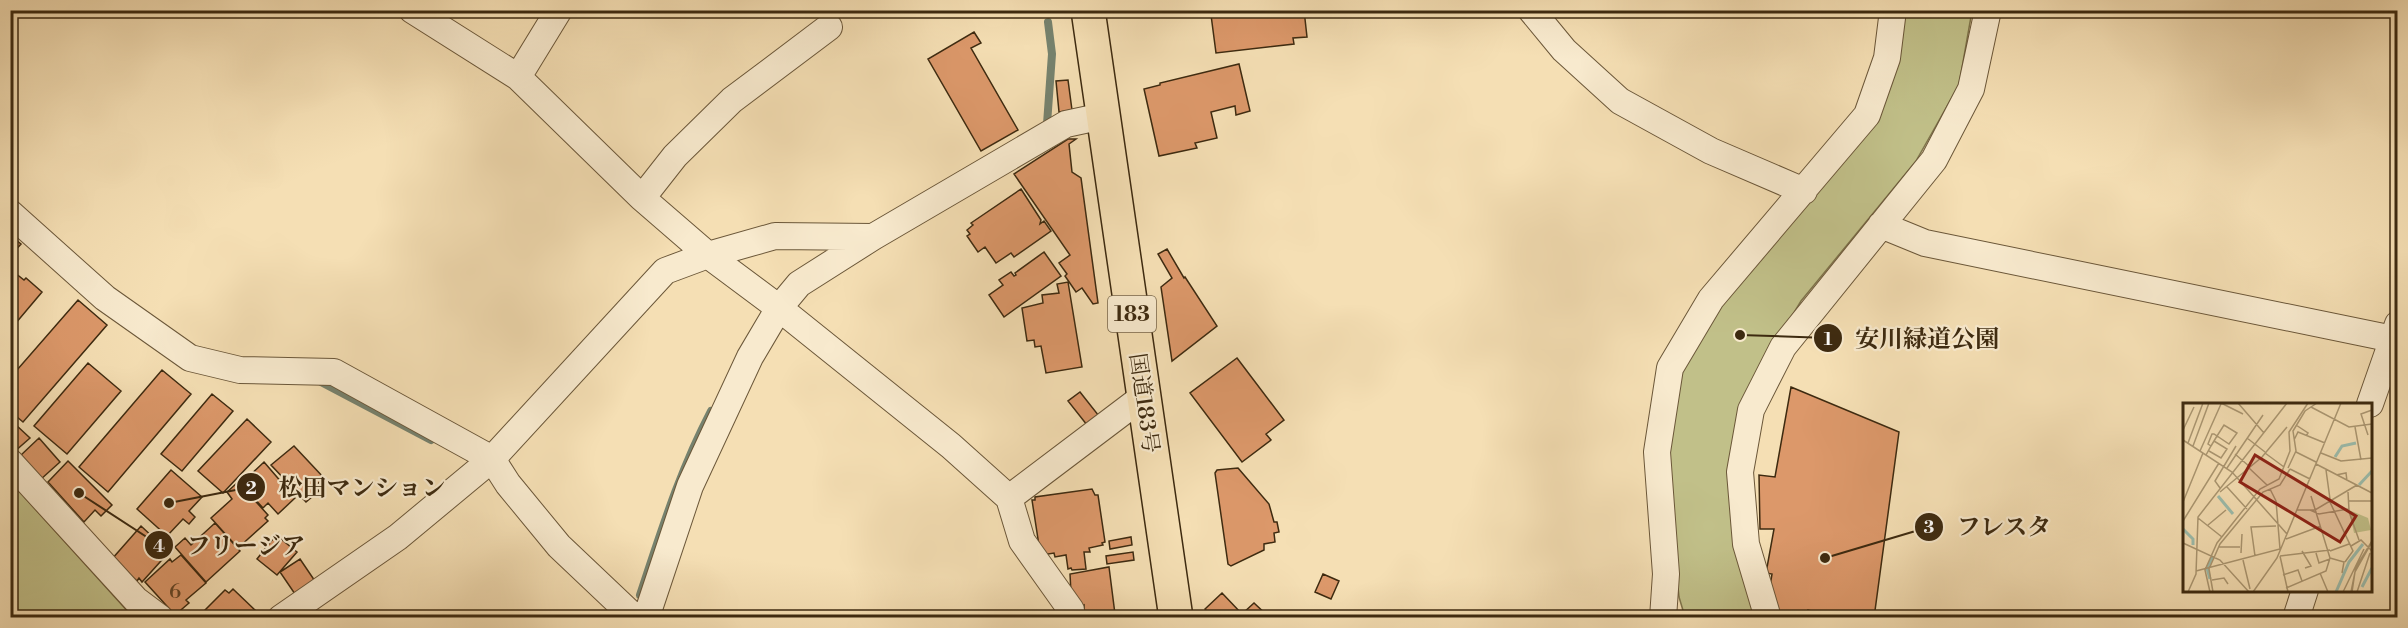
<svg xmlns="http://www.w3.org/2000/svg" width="2408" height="628" font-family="'Libre Bodoni','Noto Serif JP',serif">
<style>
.green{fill:#c1c089;stroke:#7f754c;stroke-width:1.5}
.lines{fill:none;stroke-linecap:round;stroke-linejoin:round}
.stream{stroke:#76826e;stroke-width:8}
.building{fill:#dc986a;stroke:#3d2a10;stroke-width:1.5}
.minor-casing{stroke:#6b5739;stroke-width:28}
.highway-casing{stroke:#3d2a10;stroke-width:36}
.minor{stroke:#f8eace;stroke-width:26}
.highway{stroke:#f5dfb4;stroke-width:33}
.labels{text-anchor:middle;stroke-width:4.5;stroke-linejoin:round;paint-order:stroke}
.number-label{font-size:20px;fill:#654626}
.shield{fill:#f8eace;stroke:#756449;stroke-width:1.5}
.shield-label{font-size:21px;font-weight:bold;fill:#3d2a10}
.street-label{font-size:22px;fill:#3d2a10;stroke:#f8eace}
.inset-river{fill:none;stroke:#9cbdad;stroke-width:3}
.inset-road{fill:none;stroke:#ab9772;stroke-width:1.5}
.view{fill:#8f2418;fill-opacity:0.15;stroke:#8f2418;stroke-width:3}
.inset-edge{fill:none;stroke:#3d2a10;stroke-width:3}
.leader{fill:none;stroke:#3d2a10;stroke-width:2}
.callout-dot{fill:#3d2a10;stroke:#f8eace;stroke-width:2}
.mark-label{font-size:18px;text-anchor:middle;font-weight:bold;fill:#fff}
.callout-label{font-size:24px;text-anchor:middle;font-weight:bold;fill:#3d2a10;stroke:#f8eace;stroke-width:4.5;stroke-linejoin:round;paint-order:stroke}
</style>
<rect width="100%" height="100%" fill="#f5dfb4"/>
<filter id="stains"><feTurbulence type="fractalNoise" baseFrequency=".00333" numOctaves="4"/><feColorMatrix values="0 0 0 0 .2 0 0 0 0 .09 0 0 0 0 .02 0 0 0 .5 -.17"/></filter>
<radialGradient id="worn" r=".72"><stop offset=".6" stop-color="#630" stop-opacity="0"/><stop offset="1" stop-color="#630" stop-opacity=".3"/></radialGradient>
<path class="green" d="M1901,11H1972L1959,85L1916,161L1801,301L1746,392L1757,617H1685L1679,597L1666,464L1675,368L1738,279L1871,120Z
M10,481L132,616L135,617H11Z"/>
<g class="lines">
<path class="stream" d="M1047,124L1052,54L1048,22
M321,382L431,440
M640,595C661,532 680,470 711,411"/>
</g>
<path class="building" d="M1198,10H1304L1307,37L1293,38L1294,44L1216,53L1211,15L1199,16Z
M974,32L981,43L971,48L1018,130L981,151L928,59Z
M1239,64L1250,111L1236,115L1235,106L1211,112L1217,138L1195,143L1197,148L1159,156L1144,89L1160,85V83Z
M1068,80L1072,110L1059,112L1056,81Z
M1068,139H1076L1069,144L1072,172L1081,178L1098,303L1093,304L1082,288L1076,292L1065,276L1067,274L1059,263L1070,255L1014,174Z
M1021,189L1041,220L1040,224L1044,221L1051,231L1014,257L1011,253L996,263L985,247L978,252L967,236L970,234L967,230L973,225L971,223Z
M10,235L21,244L10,256Z
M1167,249L1184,278L1185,277L1217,326L1172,361L1161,287L1172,278L1158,254Z
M1044,252L1061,276L1004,317L989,295L1003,285L999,280L1011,272L1014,276L1016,275L1015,273Z
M10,269L24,280L26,278L42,292L10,330Z
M1068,282L1082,367L1046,373L1041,346L1035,347L1034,340L1027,341L1022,308L1043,303L1042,295L1059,293L1057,284Z
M78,300L107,325L23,422L10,411V378Z
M1237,358L1284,420L1266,434L1271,440L1242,462L1190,393Z
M88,363L121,391L67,454L34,426Z
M162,370L191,394L108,492L79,467Z
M1791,387L1899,432L1874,618H1835L1808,610L1807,618H1776L1769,592L1772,574L1766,573L1774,529H1760L1759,475L1775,477Z
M1080,392L1099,416L1087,425L1068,401Z
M212,394L233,411L182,471L161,454Z
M247,419L271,442L223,493L198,471Z
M10,423L14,427L16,425L30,438L14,452L10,448Z
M39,438L60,462L40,480L20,456Z
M294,446L324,478L315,486L319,491L306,502L271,465Z
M68,461L112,505L101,516L95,510L84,522L48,482Z
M264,462L295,498L278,514L268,503L263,508L241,484Z
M1238,468L1269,504L1274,522H1277L1279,532L1274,533L1275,542L1264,544V550L1231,566L1228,564L1215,473L1217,470Z
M171,470L202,497L189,511L195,517L189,524L183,519L167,536L137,509Z
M238,482L268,515L265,518L268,521L238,548L211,518L232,499L227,492Z
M1092,489L1095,495H1098L1105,542L1102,543L1103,545L1089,548L1090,552H1084L1086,569L1072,570L1071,568L1068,569L1066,555L1055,557L1054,553L1042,555L1040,552L1032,500H1035V497Z
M215,523L240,551L206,582L175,547L185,538L191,545Z
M141,526L169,552L142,582L139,578L137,581L112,559Z
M276,535L297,552L277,575L257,559Z
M1131,537L1132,545L1110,549L1109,541Z
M1133,552L1134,560L1107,564L1106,556Z
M181,555L206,583L186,600L189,603L175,615L145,582L170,559L172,562Z
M300,559L317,584L297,597L280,572Z
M1109,567L1115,614L1130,611L1131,618H1085L1084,605L1082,606L1071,593L1070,574Z
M1323,574L1339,581L1331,599L1315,592Z
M233,589L256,611L251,615L254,618H195L199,613L200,615L225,590L229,593Z
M1222,593L1242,614L1254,603L1270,618H1213L1205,609Z"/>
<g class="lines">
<defs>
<path id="minor" d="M412,10L518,77L642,198L708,255L779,308L951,446L1009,498
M1531,10L1564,50L1620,101L1711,151L1804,191
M518,77L559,10
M642,198L675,156L732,100L829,27
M10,213L105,298L190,358L240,370L334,372L492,459L508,484L559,546L635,618
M1881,225L1925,243L2393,339
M2370,404L2398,324
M10,462L136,600L160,618
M1071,610L1022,541L1009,498L1144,396
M281,618L398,537L492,459L665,271L708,255L775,236L873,237
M646,618L690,486L750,357L779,308L799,284L873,237L1066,124L1103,116
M1663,618L1666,574L1657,452L1670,368L1711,299L1867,115L1887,58L1893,10
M1768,618L1746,544L1740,472L1751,410L1783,347L1934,160L1971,89L1988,10
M2296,618L2305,590"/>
<path id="highway" d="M1088,10L1176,618"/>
</defs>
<use href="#minor" class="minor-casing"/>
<use href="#highway" class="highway-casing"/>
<use href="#minor" class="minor"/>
<use href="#highway" class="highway"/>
</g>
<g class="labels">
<g class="number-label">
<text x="175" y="598">6</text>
</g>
<rect class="shield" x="1108" y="296" width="48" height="36" rx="4.5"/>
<g class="shield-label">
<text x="1132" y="321">183</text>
</g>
<g class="street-label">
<text transform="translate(1145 403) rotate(82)" y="8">国道183号</text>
</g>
</g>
<g transform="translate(2183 403)">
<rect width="189" height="189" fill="#f5dfb4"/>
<path d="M166,107L185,115L188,127L171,130Z" fill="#c1c089"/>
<path class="inset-river" d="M152,54L159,43L173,40M176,82L189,68M35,93L50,111M0,126L10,136V142M27,176L24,165L30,153M179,184L189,165M153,189L166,159L180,141"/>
<path class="inset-road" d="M38,0L60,11M55,0L81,30M128,4L166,24L189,21M113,22L125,30L123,33M172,24L178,57M0,27L11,4M185,32L178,11L189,7M64,35L82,49M0,37L49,69L104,131M111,37L115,29L142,40M5,40L20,0M10,43L26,0M17,48L38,1M26,48L38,55L44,46L31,38M113,49L133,59M82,50L101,64M138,50L158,58L189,55M52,51L67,64M23,52L28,43L34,33L41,22L54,30L46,41L31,31H29L25,41L28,43M133,61L189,90M44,65L80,12M66,65L84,82M105,65L113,48L110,28L122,8L134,0M107,66L127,76M143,67L147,96M153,72L163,70L164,78M44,84L64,106M37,85L32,78L53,43M37,89L79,54L104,24M165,89L166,107M146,97L170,148L162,159M166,98H189M0,99L20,50M114,107H132L174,82M127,107L136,111L165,106L176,137M15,115L39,134M0,118L36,60M25,122L43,107M103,136L138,123M0,140L37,157L66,189M168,143L178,137L189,148M36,144H57M119,148L128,163L122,165M147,148L166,141M58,150L59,131M133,150L136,160L147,156M72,153L68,124L93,123M97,153L147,147M97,153L105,189M147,155L161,159L159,170M60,157L67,186M13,168L97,146L93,98L87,86M137,170L145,189M100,172L115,167L119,178M29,177L41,175L45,181M103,185L143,168L147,155L128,93M5,189L13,171L15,114L104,0M27,189L22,167L34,140L77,86L96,76L107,48L106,29L125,0M30,189L26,166L37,141L80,89L97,82L107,66M70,189L94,155L158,0M160,189L181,146M168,189L173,164L189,138M169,189L172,169L189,139M174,189L187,150"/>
<path class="view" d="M72,52L173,113L157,139L57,79Z"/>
<rect width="189" height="189" class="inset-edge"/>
</g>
<path class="leader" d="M1740 335L1828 338M169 503L251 487M1825 558L1929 527M79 493L159 545"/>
<g class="callout-dot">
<circle cx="1740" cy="335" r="6"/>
<circle cx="169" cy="503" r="6"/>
<circle cx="1825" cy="558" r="6"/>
<circle cx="79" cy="493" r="6"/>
<circle cx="1828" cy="338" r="15"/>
<circle cx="251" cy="487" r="15"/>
<circle cx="1929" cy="527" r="15"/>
<circle cx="159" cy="545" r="15"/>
</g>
<g class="mark-label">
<text x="1828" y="345">1</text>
<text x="251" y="494">2</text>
<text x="1929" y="533">3</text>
<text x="159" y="552">4</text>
</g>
<g class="callout-label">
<text x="1927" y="347">安川緑道公園</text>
<text x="362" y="496">松田マンション</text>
<text x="2004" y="535">フレスタ</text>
<text x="246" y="554">フリージア</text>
</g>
<rect width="2408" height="628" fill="none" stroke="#f5dfb4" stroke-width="36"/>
<rect x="12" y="12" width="2384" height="604" fill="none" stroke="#3d2a10" stroke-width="3"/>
<rect x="18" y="18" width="2372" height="592" fill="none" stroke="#3d2a10" stroke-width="1.5"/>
<rect width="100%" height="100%" filter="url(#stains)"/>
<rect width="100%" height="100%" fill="url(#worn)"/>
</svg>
